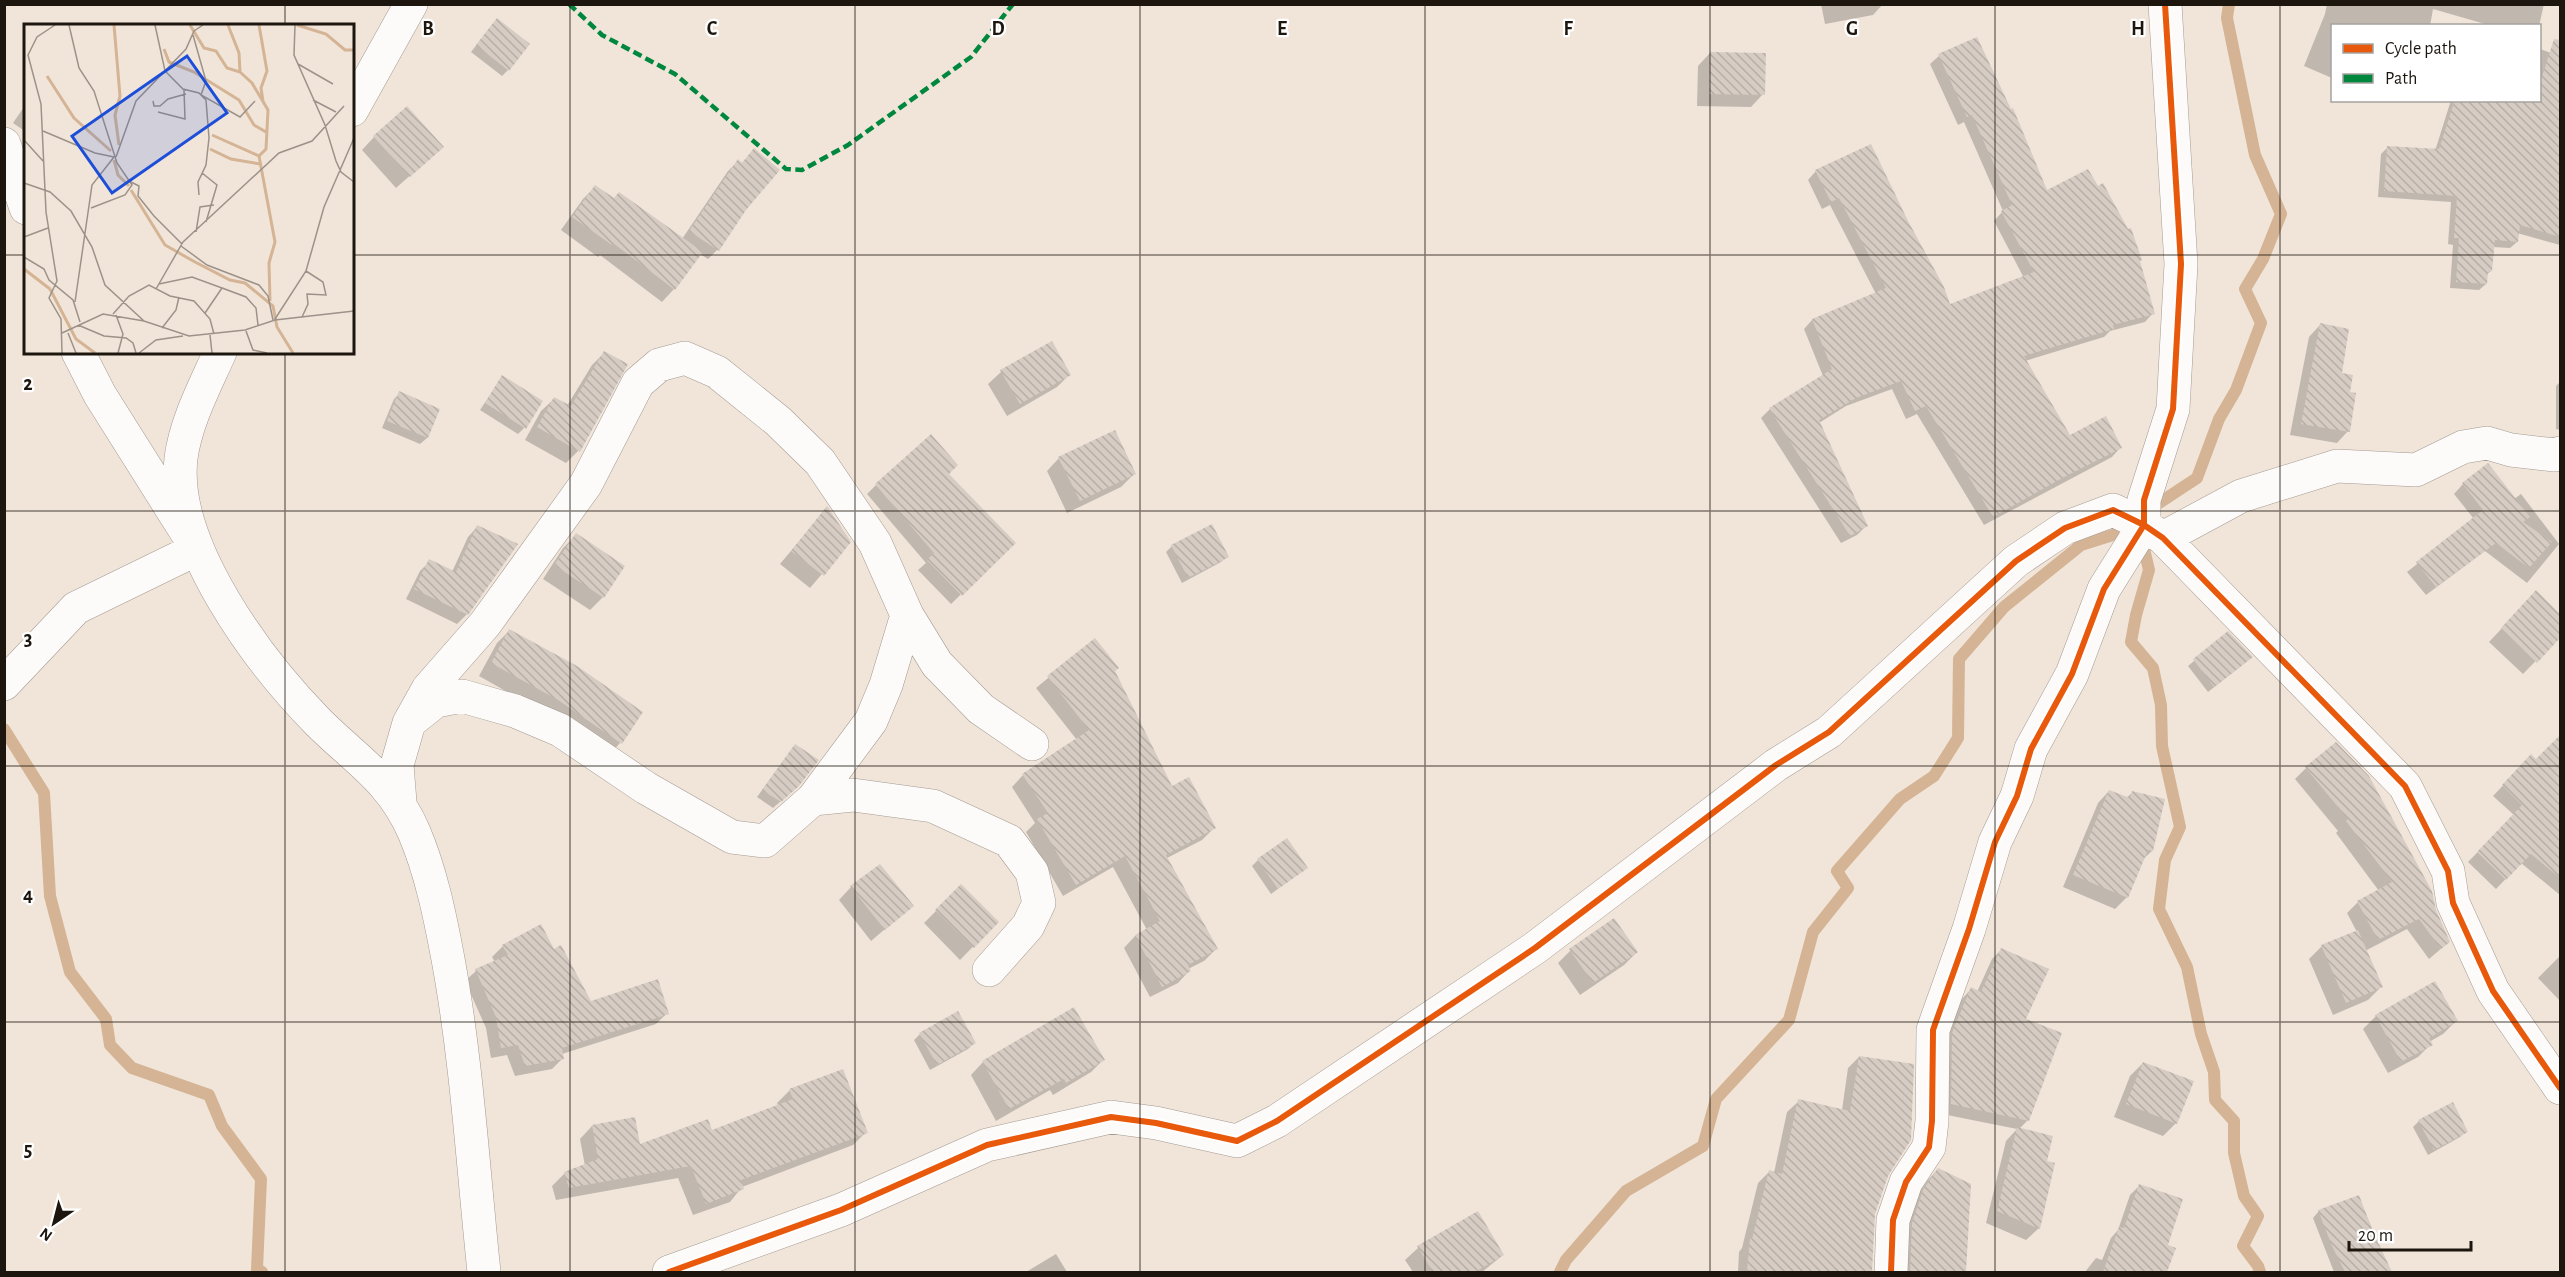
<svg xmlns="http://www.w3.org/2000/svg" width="2565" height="1277" font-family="'Alegreya Sans',sans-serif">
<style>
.shadow{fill:#0003}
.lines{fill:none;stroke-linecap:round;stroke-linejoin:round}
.stream{stroke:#d4b494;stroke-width:12}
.building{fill:url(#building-back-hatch)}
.street-casing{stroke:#a39a92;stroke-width:34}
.street{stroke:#fdfbf9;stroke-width:33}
.quiet{stroke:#00873e;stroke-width:4.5;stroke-dasharray:9 4.5;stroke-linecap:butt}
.cycleway-casing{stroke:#fff;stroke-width:10}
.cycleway{stroke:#e8590c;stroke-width:6}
.grid{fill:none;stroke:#1d160f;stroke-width:1.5;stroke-opacity:0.55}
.inset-river{fill:none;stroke:#d4b494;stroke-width:3}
.inset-road{fill:none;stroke:#9c9289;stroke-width:1.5}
.view{fill:#1d4ed8;fill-opacity:0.15;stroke:#1d4ed8;stroke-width:3}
.inset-edge{fill:none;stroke:#1d160f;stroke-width:3}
.grid-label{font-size:20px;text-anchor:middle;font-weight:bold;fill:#1d160f;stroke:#fff;stroke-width:4.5;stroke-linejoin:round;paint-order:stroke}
</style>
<defs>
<pattern id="building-back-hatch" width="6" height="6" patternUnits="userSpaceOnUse" patternTransform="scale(1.5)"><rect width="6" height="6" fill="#d6ccc3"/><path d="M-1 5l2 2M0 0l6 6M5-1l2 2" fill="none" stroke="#b7aea6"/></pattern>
</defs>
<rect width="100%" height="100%" fill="#f1e5da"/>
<path class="shadow" d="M1821,4H1883L1873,15L1825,24Z
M2327,4H2544L2539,26H2492L2433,9L2430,26H2332V78L2304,66L2325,14Z
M491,26L508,70L502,76L471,52Z
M1976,39L2046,192L2139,262L2153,313L2145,322L2110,331L2104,337L2025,361L2069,437L2120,448L2112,457L1984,525L1917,414L1906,419L1892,389L1846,406L1819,423L1866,526L1857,535L1841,543L1761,418L1770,409L1823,376L1804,329L1812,320L1876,294L1830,205L1822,209L1808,180L1816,171L1949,306L2024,278L1994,221L2003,211L1964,122L1958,125L1930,64L1939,56Z
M2540,49L2560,56V80L2552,106L2560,110V245L2517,233V242L2510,248L2493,247L2491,271L2486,275V284L2479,290L2450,288L2453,245L2448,244L2451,202L2378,197L2381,154L2388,147L2435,151L2451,100H2540Z
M1710,53L1763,94L1751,107L1697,106L1698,66Z
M26,104V132L13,123Z
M374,137L442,147L396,188L362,150Z
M754,150L745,210L717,250L708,259L700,254L674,289L662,302L600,255L598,257L561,230L583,199L595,187L682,239L728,171L738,161L741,164Z
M2320,325L2348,393V431L2337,443L2290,435L2309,337Z
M605,352L578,451L566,463L525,440L541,411L554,399L567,406L592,365Z
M1001,372L1070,374L1057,387L1007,416L988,384Z
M2560,374V430L2556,429V386L2560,382Z
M502,377L524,428L518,434L480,410Z
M400,393L438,409L427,438L420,444L382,428L394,399Z
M1059,458L1134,474L1121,487L1067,513L1047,471Z
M2463,484L2514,499L2521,494L2559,544L2527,583L2485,551L2426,595L2407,572L2474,519L2454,494Z
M876,485L1014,543L951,604L918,570L926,563L867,494Z
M827,508L850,541L810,588L780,564Z
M477,527L467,614L457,624L406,599L420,571L430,561L452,572L468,537Z
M576,535L623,567L603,597L590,610L543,579L563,548Z
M1172,546L1227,556L1221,562L1182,583L1166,552Z
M2536,592L2560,616V636L2523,674L2489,642Z
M510,630L641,712L620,743L608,756L545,713L479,676L497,643Z
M2228,633L2245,663L2208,692L2188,666Z
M1094,640L1113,671L1171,788L1214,828L1202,840L1167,858L1216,949L1204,961L1188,969L1189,971L1178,983L1150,997L1124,948L1135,936L1147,930L1113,867L1063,896L1026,832L1035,823L1012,787L1023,775L1077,740L1036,688Z
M2560,737V804L2553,812L2560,818V895L2521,863L2496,889L2468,862L2514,815L2493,796L2531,756L2536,761Z
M795,745L791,792L773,808L757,797Z
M2306,768L2434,911L2449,942L2429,959L2407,929L2365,951L2381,987L2368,1000L2333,1015L2309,959L2322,946L2357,932L2347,913L2358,902L2379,891L2336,833L2338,831L2295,779Z
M2109,791L2126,798L2132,793L2152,851L2141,861L2127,897L2115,909L2063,887L2098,803Z
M1258,860L1306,868L1271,894L1252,866Z
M961,886L997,922L960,960L924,923Z
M851,887L912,906L871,941L839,900Z
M503,946L553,951L590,1002L667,1013L656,1024L562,1054L563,1058L552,1069L515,1076L507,1055L491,1058L486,1028L465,981L476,971L495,962L492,957Z
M2001,950L2024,1020L2028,1120L2019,1129L2046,1162L2054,1164L2038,1229L2026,1240L1986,1223L2006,1141L2017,1129L1942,1114L1943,1044L1962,999L1971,989L1977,992L1992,959Z
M1570,951L1637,952L1624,965L1580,995L1558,963Z
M2560,956V1001L2538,978Z
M2376,1016L2456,1021L2443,1034L2429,1042L2431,1044L2418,1057L2388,1073L2363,1029Z
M920,1034L974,1043L968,1049L930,1070L914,1040Z
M1859,1057L1887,1175L1873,1219L1871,1272H1738L1739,1252L1742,1248L1758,1183L1769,1172L1774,1173L1787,1112L1799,1101L1842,1110L1848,1068Z
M1103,1060L1091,1072L1053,1095L1050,1090L996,1121L971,1075L983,1062Z
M2143,1063L2176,1123L2163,1136L2114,1117L2130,1076Z
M790,1090L866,1132L853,1145L742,1187L730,1202L693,1215L678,1178L556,1200L552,1186L565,1173L585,1166L580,1139L592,1126L639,1146L712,1132L778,1106L777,1103Z
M2419,1121L2466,1131L2460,1137L2428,1155L2413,1127Z
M1938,1169L1969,1185L1965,1272H1900L1912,1203L1927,1181Z
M2139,1186L2166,1246L2174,1249L2165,1272H2085L2096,1258L2102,1260L2111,1238L2118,1230L2130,1195Z
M2359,1197L2390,1272H2334L2313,1218L2319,1211Z
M1418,1248L1503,1255L1482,1272H1413L1405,1260Z
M1056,1254L1067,1272H1026Z"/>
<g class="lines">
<path class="stream" d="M2151,513L2156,505L2197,478L2219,419L2236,390L2261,323L2245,289L2263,259L2281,214L2255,155L2227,18L2229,4
M2142,540L2149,570L2136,615L2131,642L2153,668L2161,705L2162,746L2180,827L2165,860L2159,909L2187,967L2201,1034L2214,1072L2215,1100L2234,1121V1153L2244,1196L2258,1216L2243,1246L2258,1266L2260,1272
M4,729L44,793L50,896L70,972L106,1019L110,1045L132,1068L209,1095L222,1126L261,1179L257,1269L262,1272
M1560,1272L1566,1260L1626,1191L1703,1146L1716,1099L1789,1020L1813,932L1848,888L1837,871L1900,799L1934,776L1958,738L1959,659L2004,607L2081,545L2135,528"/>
</g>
<path class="building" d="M497,18L530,44L509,71L476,45Z
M1977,37L2011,109L2013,108L2047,190L2088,169L2098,186L2103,183L2128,229L2131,228L2142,260L2140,261L2155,314L2113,325L2114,329L2024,356L2070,435L2106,416L2122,448L2066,476L1993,517L1926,406L1915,411L1901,381L1856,398L1819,420L1868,526L1850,536L1769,408L1832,369L1812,319L1886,288L1839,198L1831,202L1815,170L1871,144L1908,221L1944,287L1950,304L2034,272L2001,211L2012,205L1972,115L1967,117L1938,54Z
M2554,39L2560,40V237L2520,225L2518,242L2495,240L2492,271L2488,272L2487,284L2456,282L2459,238H2454L2457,196L2384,191L2387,146L2439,149L2455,100H2540V83Z
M1710,52L1766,53L1765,95L1709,94Z
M407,106L444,147L410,177L373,136Z
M754,148L780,170L746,210L719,251L689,231L738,159L742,163Z
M595,185L614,198L619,192L703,252L675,290L613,243L612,245L572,217Z
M2320,323L2349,329L2342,373L2353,375L2350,392L2356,393L2350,432L2301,424Z
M1052,341L1071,375L1020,404L1000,370Z
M604,351L628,364L580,452L537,427L554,397L571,406Z
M502,375L543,401L526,429L485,403Z
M399,391L440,409L428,438L387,421Z
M1115,430L1136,474L1080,501L1058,457Z
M931,434L958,465L949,474L1016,543L962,596L927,560L934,553L875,484Z
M2488,463L2530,517L2523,522L2552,542L2529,568L2496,543L2436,587L2416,562L2483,510L2462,483Z
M827,506L851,542L824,576L791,551Z
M1212,524L1229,557L1188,578L1171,545Z
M477,525L518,544L468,615L414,589L429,559L456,572Z
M576,533L625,566L604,598L554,565Z
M2536,590L2560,614V638L2537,663L2501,628Z
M509,629L577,666L643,712L622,744L558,700L491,663Z
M2228,631L2253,657L2214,687L2193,659Z
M1095,638L1119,668L1115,671L1172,786L1189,777L1216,828L1166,855L1218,949L1188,965L1191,971L1162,987L1135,935L1160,921L1125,856L1076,885L1037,819L1048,813L1022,774L1089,730L1047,676Z
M2560,735V878L2531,854L2506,880L2477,852L2522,805L2502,785L2531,754L2536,759Z
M2336,742L2369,776L2432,891L2436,910L2450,942L2441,949L2419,919L2378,940L2357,901L2392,882L2346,821L2348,819L2305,767Z
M795,744L819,760L799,786L781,802L762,790Z
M2109,790L2130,798L2132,791L2165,799L2153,851L2148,850L2128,898L2073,875Z
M1287,838L1308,868L1278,889L1257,859Z
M880,864L914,906L885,930L850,886Z
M961,884L999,922L974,948L935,910Z
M1614,918L1638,952L1593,983L1569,949Z
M541,924L554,949L561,945L591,1001L658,979L669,1014L562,1048L564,1059L525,1066L518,1045L501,1048L496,1017L475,969L508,955L502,945Z
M2358,930L2383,987L2346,1003L2321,945Z
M2001,948L2049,969L2026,1019L2062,1033L2029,1121L1951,1104L1952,1033L1971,987L1981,992Z
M2435,981L2458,1021L2429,1038L2433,1045L2401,1062L2375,1015Z
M1074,1007L1105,1060L1066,1083L1064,1079L1009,1109L982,1061Z
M958,1011L976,1043L937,1065L919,1033Z
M1859,1056L1914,1064L1911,1140L1888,1176L1875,1214L1872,1272H1778L1747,1270L1750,1239H1752L1769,1170L1782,1174L1798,1099L1850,1111Z
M2143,1062L2194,1081L2177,1124L2126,1104Z
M843,1069L868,1133L741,1180L744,1189L706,1204L691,1166L569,1188L564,1172L598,1159L592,1125L635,1117L640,1144L708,1119L712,1130L793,1099L789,1089Z
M2453,1102L2468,1132L2434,1150L2418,1120Z
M2017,1127L2053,1136L2047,1161L2055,1163L2040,1229L1997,1211Z
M1938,1168L1971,1184L1966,1272H1910L1912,1223L1923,1190Z
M2139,1184L2183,1199L2168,1245L2176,1248L2167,1272H2103L2119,1227L2124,1228Z
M2359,1195L2371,1227L2392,1272H2345L2332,1246L2318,1210Z
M1478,1211L1504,1255L1475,1272H1433L1417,1246Z"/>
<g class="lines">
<defs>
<path id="street" d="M352,110L411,4
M4,144L26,208
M220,352C205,386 186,421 181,458C171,545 259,662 318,722C356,760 391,779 414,832C431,872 440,916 448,959C467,1062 473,1168 484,1272
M2163,538L2241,496L2337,466L2416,470L2463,447L2487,443L2511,450L2555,455L2560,453
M4,684L76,608L197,549L100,395L78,352
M412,720L436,701L462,696L515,711L560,730L646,788L732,837L765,841L813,799L853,795L933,806L1009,841L1032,872L1039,903L1028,926L989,970
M813,799L871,721L886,685L907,615
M400,802L397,765L409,723L428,689L485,624L586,484L638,383L659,365L685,358L717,372L778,421L820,462L875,543L907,615L937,664L981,709L1032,744
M669,1272L841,1210L987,1145L1111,1117L1156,1123L1237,1141L1277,1121L1535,948L1776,765L1829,732L2016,561L2065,528L2113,510L2144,525L2163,538L2405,786L2448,871L2453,903L2493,991L2560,1088
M1891,1272L1893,1220L1906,1182L1929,1147L1932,1121L1933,1030L1969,929L1995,842L2017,796L2031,749L2072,674L2104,589L2144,525V500L2173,409L2181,264L2165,4"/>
</defs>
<use href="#street" class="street-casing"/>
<use href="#street" class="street"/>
<path class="quiet" d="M569,4L602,35L675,74L786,169L802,170L848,145L971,57L1013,4"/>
<defs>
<path id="cycleway" d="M669,1272L841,1210L987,1145L1111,1117L1156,1123L1237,1141L1277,1121L1535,948L1776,765L1829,732L2016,561L2065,528L2113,510L2144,525L2163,538L2405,786L2448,871L2453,903L2493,991L2560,1088
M1891,1272L1893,1220L1906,1182L1929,1147L1932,1121L1933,1030L1969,929L1995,842L2017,796L2031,749L2072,674L2104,589L2144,525V500L2173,409L2181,264L2165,4"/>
</defs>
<use href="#cycleway" class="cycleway-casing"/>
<use href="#cycleway" class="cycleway"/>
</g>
<path class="grid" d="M285,4V26M570,4V1272M855,4V1272M1140,4V1272M1425,4V1272M1710,4V1272M1995,4V1272M2280,4V1272M4,255H26M352,255H2560M285,352V1272M4,511H2560M4,766H2560M4,1022H2560"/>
<g transform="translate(24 24)">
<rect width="330" height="330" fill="#f1e5da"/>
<path class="inset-river" d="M90,1L96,72L91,91L95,121M166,1L180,24L192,27L203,44L216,48L228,59L244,86L242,125L235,132L251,218L245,239L246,277M204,1L215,29L216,48M235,1L243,47L237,64L239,77M273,1L302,10L321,26H330M140,25L145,38L170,48L215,76L230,101L242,108M23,52L50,94L87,127M188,111L235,132M186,125L207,135L236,140M90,136L94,151L105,162M107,166L141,221L171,238M171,238L206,256L221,259L249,282L253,303L269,329M0,245L26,265M26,265L52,315L71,329"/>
<path class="inset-road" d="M31,1L13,13L4,31L17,80L22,188L33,257L25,274L37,295L38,329M45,1L55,44L70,67L93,139L108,161L101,171L67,184M131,1L141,47L159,65L175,69L182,76L185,114L182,141L174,158L175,171M271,1L270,31L301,101L312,137L317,148L330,158M169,11L182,57L177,71L216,93L231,77M274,40L309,60M289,76L312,88M129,77L130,82H136L144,75L162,70M134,88L161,95L160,66M19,107L71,129L90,133M0,116L19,137M92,133L112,77L162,25L170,7L179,1M178,149L193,161L182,198M107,158L115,162L114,172L130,192L158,220M0,159L26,168L47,187L68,223L81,261L120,297M172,208L176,183L190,181M0,213L24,204M157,222L183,241L235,261L244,272L249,296M0,233L20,245L25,256L49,276L56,298M135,260L168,253L198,264M132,265L159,218L255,129L288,117L320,82M51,278L68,161L90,133M181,289L198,264L222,273L232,284L234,301M89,290L105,272L125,261L146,272L170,277L186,295L190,310M92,291L99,310L94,329M278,293L284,280L283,270L302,271L299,258L282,247M251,295L282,247L300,183L330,114M54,301L80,312L102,314L109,319L112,329M138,304L152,286L155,273M222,307L229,326L243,329M38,309L79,290L120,297L165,312L221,306L251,296L330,287M44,309L52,329M186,311L188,329M115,329L132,316L159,312"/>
<path class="view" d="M163,32L203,89L88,169L48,112Z"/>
<rect width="330" height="330" class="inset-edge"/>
</g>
<g class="grid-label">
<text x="428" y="35">B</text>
<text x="712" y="35">C</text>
<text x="998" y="35">D</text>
<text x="1282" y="35">E</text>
<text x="1568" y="35">F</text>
<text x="1852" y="35">G</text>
<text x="2138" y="35">H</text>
<text x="28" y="390">2</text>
<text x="28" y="645">3</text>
<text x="28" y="901">4</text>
<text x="28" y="1156">5</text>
</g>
<rect width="2565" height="1277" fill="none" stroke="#1d160f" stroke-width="12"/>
<rect x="2331" y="24" width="210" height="78" fill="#ffffff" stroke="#a5a29f" stroke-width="1.5"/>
<rect x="2343" y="44" width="30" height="9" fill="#e8590c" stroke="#a5a29f" stroke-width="1.5"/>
<text x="2385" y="54" font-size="18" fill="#1d160f">Cycle path</text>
<rect x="2343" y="74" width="30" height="9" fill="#00873e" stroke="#a5a29f" stroke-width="1.5"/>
<text x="2385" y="84" font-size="18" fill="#1d160f">Path</text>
<g transform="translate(54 1223) rotate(215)" stroke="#ffffff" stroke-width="4.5" paint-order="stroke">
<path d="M0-4.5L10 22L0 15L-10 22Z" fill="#1d160f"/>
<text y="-9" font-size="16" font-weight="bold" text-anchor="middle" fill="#1d160f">N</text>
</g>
<path d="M2349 1241v9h122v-9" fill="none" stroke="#1d160f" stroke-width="3"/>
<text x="2358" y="1241" font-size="18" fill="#1d160f" stroke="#ffffff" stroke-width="4.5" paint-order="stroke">20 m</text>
</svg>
